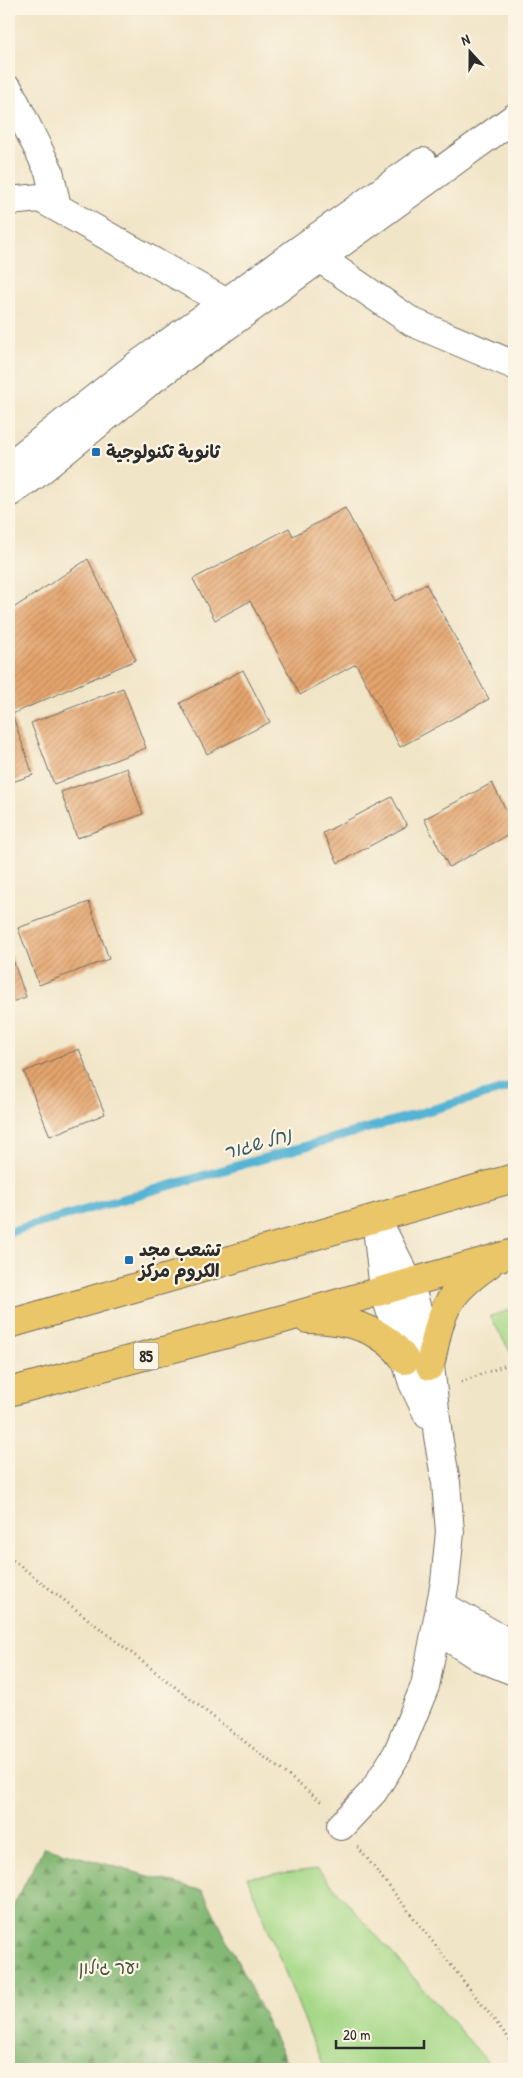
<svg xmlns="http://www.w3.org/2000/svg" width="523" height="2078" font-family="'Patrick Hand','Playpen Sans Arabic','Playpen Sans Hebrew',sans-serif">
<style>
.grass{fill:#a5d887;stroke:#688259}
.forest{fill:url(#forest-firs);stroke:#587250}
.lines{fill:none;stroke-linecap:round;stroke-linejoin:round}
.stream{stroke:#55b3d3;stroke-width:9}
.building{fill:url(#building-hatch)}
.minor-casing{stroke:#706c62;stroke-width:30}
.highway-casing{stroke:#706c62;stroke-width:30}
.path{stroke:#706c62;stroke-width:3;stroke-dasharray:1 4;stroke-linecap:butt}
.minor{stroke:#fff;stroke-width:28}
.highway{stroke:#ebc669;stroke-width:28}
.poi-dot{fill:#1f6fb2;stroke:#fcf5e5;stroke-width:2}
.labels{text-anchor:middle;stroke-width:4.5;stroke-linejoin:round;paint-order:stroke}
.shield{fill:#fcf5e5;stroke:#6a6863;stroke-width:1}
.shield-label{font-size:16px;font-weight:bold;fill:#2b2b2b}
.poi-label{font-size:18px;font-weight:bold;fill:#2b2b2b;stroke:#fcf5e5;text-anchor:start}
.park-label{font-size:18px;fill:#4a5642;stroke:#fcf5e5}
.water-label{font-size:19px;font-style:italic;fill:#3a5b66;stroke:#fcf5e5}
</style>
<defs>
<pattern id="forest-firs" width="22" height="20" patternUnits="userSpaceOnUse" patternTransform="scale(1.25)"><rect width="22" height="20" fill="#84b874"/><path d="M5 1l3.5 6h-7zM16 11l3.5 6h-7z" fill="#6c965f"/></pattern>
<pattern id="building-hatch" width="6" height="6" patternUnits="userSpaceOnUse" patternTransform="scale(1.25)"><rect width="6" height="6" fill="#e5a56e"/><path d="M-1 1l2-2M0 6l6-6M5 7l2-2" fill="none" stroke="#ba875b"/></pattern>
</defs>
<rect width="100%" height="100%" fill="#fcf5e5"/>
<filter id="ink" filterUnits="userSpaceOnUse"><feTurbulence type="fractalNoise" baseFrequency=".02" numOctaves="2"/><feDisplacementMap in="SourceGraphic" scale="10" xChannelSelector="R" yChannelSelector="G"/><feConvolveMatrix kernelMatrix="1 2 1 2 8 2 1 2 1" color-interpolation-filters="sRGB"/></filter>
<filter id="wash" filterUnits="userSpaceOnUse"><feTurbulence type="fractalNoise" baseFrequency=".0096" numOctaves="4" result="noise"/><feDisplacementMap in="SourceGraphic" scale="20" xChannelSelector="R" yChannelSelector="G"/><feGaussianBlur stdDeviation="1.12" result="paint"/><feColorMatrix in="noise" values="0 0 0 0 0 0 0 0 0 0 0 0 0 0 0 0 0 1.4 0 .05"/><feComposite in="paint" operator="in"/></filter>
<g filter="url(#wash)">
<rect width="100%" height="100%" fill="#f1e5c8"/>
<path class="grass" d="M514,1309V1359L490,1316Z
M318,1869L494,2069H324L247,1877Z"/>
<path class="forest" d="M44,1847L203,1891L290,2069H9V1914Z"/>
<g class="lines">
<path class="stream" d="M9,1232L514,1086"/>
</g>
<g id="blocks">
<path class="building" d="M345,508L395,601L426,584L489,699L400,747L356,664L300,695L250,601L215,620L193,579L289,528L293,536Z
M88,559L136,660L12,714L33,775L9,783V611Z
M243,670L270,722L207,754L180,703Z
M123,688L146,748L54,784L31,723Z
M127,768L143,814L77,838L61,792Z
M492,783L514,825V832L449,867L424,819Z
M392,797L407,826L338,863L323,833Z
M89,902L109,959L39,985L18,928Z
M9,949L26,997L9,1003Z
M79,1049L105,1114L50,1136L24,1072Z"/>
</g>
</g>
<g filter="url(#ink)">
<use href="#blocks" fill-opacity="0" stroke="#706c62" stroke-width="1"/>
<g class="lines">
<defs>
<path id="minor" d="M9,90L49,171L57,207
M9,201L40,198L225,302
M321,259L412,322L514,365
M9,466L136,366L423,162
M9,493L34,476L149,382L514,118
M378,1236L384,1290L413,1383L428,1415
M441,1605L514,1646
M436,1629L479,1657L514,1671
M341,1826L373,1792L397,1754L425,1686L445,1582L450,1532L446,1483L438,1436L430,1366L421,1322L409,1283L376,1218"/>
<path id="highway" d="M307,1319C343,1319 383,1327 405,1360
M9,1324L514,1178
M430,1366C441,1314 442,1297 488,1265
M9,1392L283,1319L514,1253"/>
</defs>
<use href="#minor" class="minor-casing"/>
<use href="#highway" class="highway-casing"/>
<path class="path" d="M461,1382L514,1362
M9,1557L323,1803
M358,1847L514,2045"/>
<use href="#minor" class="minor"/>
<use href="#highway" class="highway"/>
</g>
</g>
<g class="poi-dot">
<rect x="91" y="447" width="10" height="10" rx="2.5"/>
<rect x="124" y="1255" width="10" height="10" rx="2.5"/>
</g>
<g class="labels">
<rect class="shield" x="133.5" y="1342.5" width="25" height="27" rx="4"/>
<g class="shield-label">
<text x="146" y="1362">85</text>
</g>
<g class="poi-label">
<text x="106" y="458">ثانوية تكنولوجية</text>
<text x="139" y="1256">تشعب مجد<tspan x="139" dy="21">الكروم مركز</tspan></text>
</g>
<g class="park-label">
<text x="109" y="1974">יער גילון</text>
</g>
<g class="water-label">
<text transform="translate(257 1143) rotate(-16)" y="7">נחל שגור</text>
</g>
</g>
<rect width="523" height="2078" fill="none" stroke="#fcf5e5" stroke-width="30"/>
<g transform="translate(470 52) rotate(339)" stroke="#fcf5e5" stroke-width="4" paint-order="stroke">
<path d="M0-4L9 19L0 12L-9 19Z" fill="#2b2b2b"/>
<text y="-8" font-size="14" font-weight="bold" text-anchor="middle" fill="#2b2b2b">N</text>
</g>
<path d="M336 2040v8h88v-8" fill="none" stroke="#2b2b2b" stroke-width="2.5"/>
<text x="343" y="2040" font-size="15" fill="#2b2b2b" stroke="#fcf5e5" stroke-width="4" paint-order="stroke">20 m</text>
</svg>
